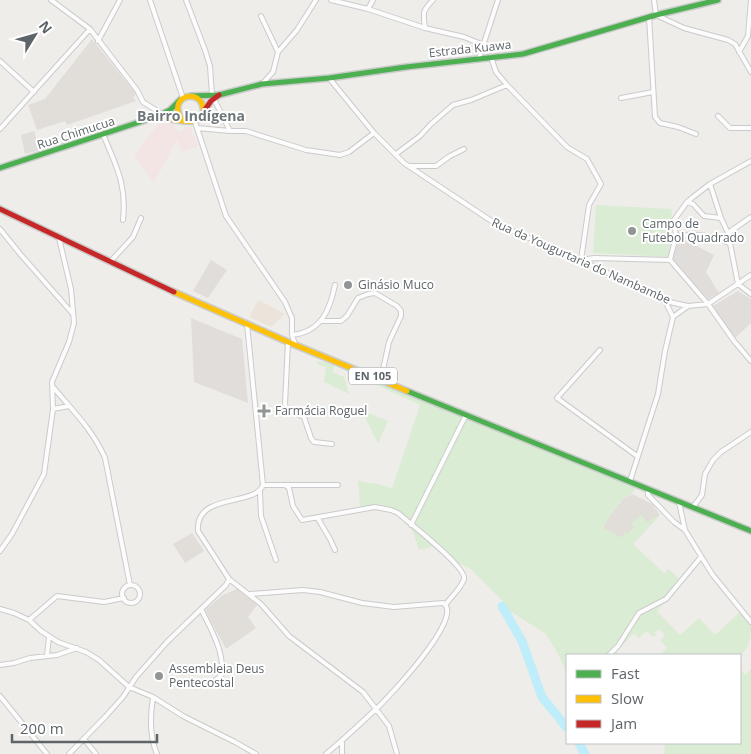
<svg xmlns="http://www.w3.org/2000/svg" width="751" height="754" font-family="'Open Sans',sans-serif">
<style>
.commercial{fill:#ece4da}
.industrial{fill:#e0dddb}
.education{fill:#e1ddd9}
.medical{fill:#f4e5e5}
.green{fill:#dbecd4}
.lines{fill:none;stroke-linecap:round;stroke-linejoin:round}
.river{stroke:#bfedf9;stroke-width:9}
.street-casing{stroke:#cbcbcb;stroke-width:6}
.fast-casing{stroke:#cacbcb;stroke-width:8}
.slow-casing{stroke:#cacbcb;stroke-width:8}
.jam-casing{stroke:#cacbcb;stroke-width:8}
.street{stroke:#fdfcfc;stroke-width:4}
.fast{stroke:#4caf50;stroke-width:5}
.slow{stroke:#ffc107;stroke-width:5}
.jam{stroke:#c62828;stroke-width:5}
.poi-dot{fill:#919596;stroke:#fff;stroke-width:2}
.labels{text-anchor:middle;stroke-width:4;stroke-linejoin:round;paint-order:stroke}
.shield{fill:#fff;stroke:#8e9396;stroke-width:1}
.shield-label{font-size:11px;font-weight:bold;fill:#5e6569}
.street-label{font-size:12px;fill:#5e6569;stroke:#fff}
.poi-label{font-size:12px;fill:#5e6569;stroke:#fff;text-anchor:start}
.neighbourhood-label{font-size:14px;font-weight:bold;fill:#6f777b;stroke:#fff}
</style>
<rect width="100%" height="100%" fill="#efedea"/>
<path class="commercial" d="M258,300L285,314L271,327L249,317Z"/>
<path class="industrial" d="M34,131L40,150L25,154L21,135Z
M679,237L714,255L706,272L719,293L708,299L673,259Z
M211,260L227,270L208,298L193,291Z
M738,291L751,299V323L735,338L713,306Z
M191,318L242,339L248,403L194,382Z"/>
<path class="education" d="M92,39L136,94L133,97L136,101L67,125L65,121L37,130L28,105L45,99Z
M632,494L652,504L660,515L633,544L603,528L607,519L624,498Z
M192,533L204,551L185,563L173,544Z
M237,589L257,605L248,617L256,628L226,649L205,610L223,595Z"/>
<path class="medical" d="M175,122L176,123L174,129L181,132L184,127H190L198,146L181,152L177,140L154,183L134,155L158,124Z"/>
<path class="green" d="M596,205L672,209L669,257L593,253Z
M318,361L336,365L636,487C631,496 631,494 624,498C619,502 605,523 603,528L622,538L625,532L627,534L634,528L631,524L641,515L647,522L660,515L633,544L664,573L669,569L682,582L657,611L680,635L699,618L715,635L741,611L751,622C751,640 751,645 740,656L660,655L667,648L660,640L665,635L659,629L655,632L656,635L653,637L646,631L639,638L634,633L617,652L619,655H567V674L557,652L546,634L508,610L506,604L471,569L451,559L435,546L419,550C409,518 408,516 375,507L384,504L360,507L358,481L378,484L392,488L420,405L335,366L332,372L344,377L349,394L324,382L326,367L317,364Z
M366,412L388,421L378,444L364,415Z
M740,668L745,675L751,669V754H664L665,743H740Z"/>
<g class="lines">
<path class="river" d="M502,606L522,641L542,697L567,728
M579,743L585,754"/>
<defs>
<path id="street" d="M51,0L90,29L137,90L143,102L162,114
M150,0L183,98
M186,0L205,50L210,66L212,95
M331,0L368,9L425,28L464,37L484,45
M654,0L656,15L684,28L728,40L735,44L751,72
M368,9L373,0
M261,16L278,52
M649,17L655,117L660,123L678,127L696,134
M425,28C423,13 422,11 433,0
M98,41L120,0
M739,52L748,36L751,0
M491,57L496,72L507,85L567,147L587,159L601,184L589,205L581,260L594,258L670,260L676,236L674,220L687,202L693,197L710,184L751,161
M479,58L498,0
M0,61L34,92
M329,78L374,133L404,163L496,224L581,260L665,301L688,306L708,304L751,275
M262,84L273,72L278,52L297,30L316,0
M621,98L653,92
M718,116L730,128H751
M195,122L226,216L285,302L292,318V335L295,344
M197,128L230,131L214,99
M0,129L90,29
M230,131H246L306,150L340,155L349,152L374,133
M103,134C116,166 127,184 123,220
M396,154L420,136L431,124L453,105L471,100L507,85
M409,166H436L450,156L464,149
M710,184L721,218L728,233L738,284L751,294
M687,202L693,204L704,216L721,218
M0,229L21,255L73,314
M728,233L751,217
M676,236C696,234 710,234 729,243
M670,260L708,304L734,341L751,361
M110,262L133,237L141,218
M665,301L673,317
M322,321H341L347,316L358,298L368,294L375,293L397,306L401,311V316L389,342L381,379
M247,324L263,485C255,507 195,492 198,531L229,579L261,604L289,636L363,692L389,726L397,754
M292,335C321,332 330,310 335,285
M288,342L285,404L286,408L304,417L311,438L314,442L332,444
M600,350L557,398L637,456
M53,387C72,410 93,430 105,458L130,585
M53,409L69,406
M630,481L658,394L665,351L673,317L688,306
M263,485H338
M285,485L289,488L293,506L302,520L375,507L391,510L398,513C409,523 467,567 464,579C462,587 451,597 446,604
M648,489V495L674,522L685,530L679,502
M260,491L261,516L276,560
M693,507L702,495L705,474L713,460L721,452L751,432
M317,517L330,539L335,550
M411,525L466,415
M685,530L712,574L751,622
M0,551L12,534L44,474L53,409L52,382L69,342L74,323L71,289L59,238
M122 594a9 9 0 1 1 18 0a9 9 0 1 1-18 0Z
M250,594L303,590L320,592L362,603L394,607L443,603C466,616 388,698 375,710C359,725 343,740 326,754
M0,609L14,613L29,620L41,631L58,642L86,652L99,660L129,687L153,697L183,716L235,742L256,754
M201,609C211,629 224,651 222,674L211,685
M29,620L57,596L104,602L124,598
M47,655L49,637
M609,655L618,646L639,613L666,599L701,557
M0,665L14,663L30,658L57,655L77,648
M0,696L47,754
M153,697C150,716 149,736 157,754
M84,739L96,754
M69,754L106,716L123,697L136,677L167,642L226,585L229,579
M342,754V740"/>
<path id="fast" d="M191,96L219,95L262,84L329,78L406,67L523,54L656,15L718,0
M0,168L158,116L170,110L180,100
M407,391L751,531"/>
<path id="slow" d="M158,116C168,118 209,131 203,107C199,87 166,97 182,120
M174,292L288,342L407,391"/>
<path id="jam" d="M204,111L211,101L219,95
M0,209L174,292"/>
</defs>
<use href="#street" class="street-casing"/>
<use href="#fast" class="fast-casing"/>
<use href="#slow" class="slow-casing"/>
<use href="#jam" class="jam-casing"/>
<use href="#street" class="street"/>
<use href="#fast" class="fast"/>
<use href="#slow" class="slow"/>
<use href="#jam" class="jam"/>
</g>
<g class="poi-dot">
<circle cx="632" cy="231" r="5"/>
<circle cx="348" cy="285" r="5"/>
<path d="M261.5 403.5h5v5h5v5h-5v5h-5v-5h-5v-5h5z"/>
<circle cx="159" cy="676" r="5"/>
</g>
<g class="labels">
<rect class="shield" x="349" y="367.5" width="48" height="17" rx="4"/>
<g class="shield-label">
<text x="373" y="380">EN 105</text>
</g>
<g class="street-label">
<text transform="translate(470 49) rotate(-6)" y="4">Estrada Kuawa</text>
<text transform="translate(76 133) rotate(-18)" y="4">Rua Chimucua</text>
<text transform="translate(581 261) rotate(24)" y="4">Rua da Yougurtaria do Nambambe</text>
</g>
<g class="poi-label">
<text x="642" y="228">Campo de<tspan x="642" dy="14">Futebol Quadrado</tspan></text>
<text x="358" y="289">Ginásio Muco</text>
<text x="275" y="415">Farmácia Roguel</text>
<text x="169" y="673">Assembleia Deus<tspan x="169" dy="14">Pentecostal</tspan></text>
</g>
<g class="neighbourhood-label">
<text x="191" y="121">Bairro Indígena</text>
</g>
</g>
<rect x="566" y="654" width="175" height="90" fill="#ffffff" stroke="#bfc1c3"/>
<rect x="576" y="670" width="25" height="8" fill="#4caf50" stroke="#bfc1c3"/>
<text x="611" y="679" font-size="15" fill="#5e6569">Fast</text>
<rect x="576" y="695" width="25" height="8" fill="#ffc107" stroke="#bfc1c3"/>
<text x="611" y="704" font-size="15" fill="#5e6569">Slow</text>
<rect x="576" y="720" width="25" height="8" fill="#c62828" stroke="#bfc1c3"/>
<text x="611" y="729" font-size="15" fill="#5e6569">Jam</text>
<g transform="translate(35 35) rotate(53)" stroke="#ffffff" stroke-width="4" paint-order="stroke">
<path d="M0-4L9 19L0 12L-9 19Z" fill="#5e6569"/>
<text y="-8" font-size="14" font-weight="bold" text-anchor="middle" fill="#5e6569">N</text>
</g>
<path d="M12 734v8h145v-8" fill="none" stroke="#5e6569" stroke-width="2.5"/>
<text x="20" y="734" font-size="15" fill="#5e6569" stroke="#ffffff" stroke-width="4" paint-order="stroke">200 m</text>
</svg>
